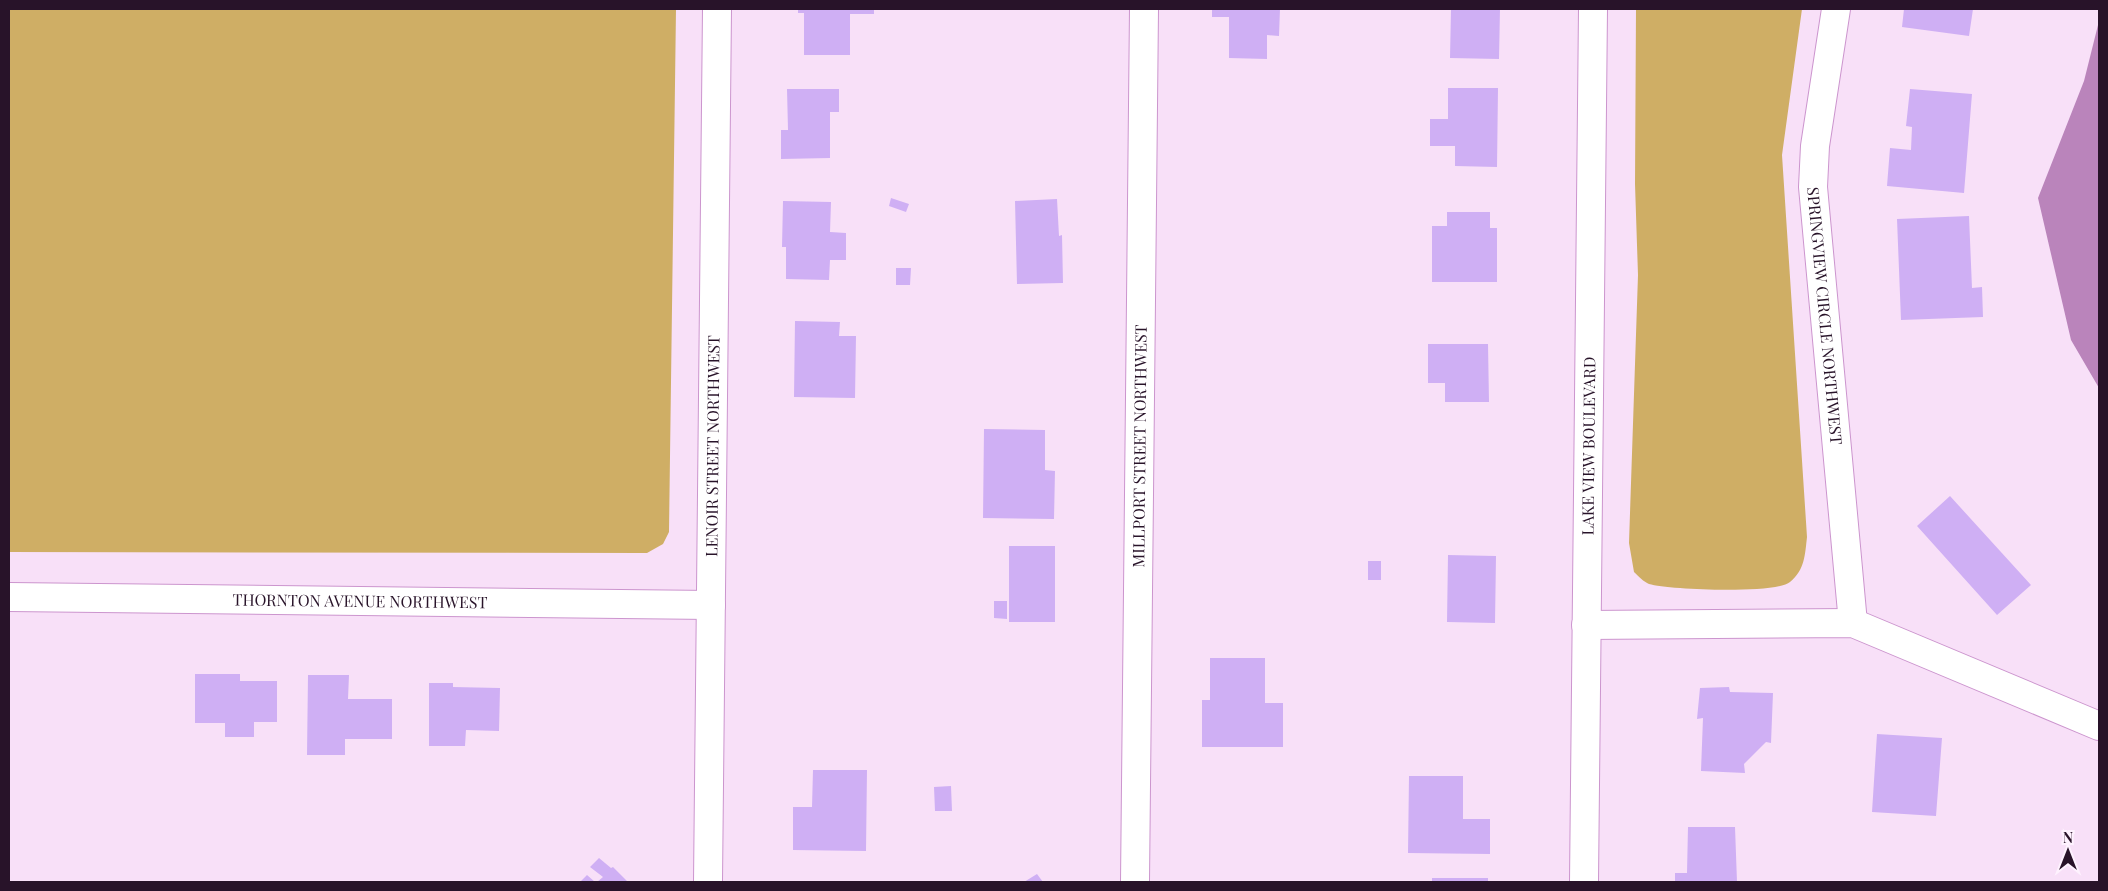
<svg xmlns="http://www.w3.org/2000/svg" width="2108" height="891" font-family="'Playfair Display',serif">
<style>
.forest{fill:#cfae65}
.water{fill:#ba84bb}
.building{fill:#cfaff4}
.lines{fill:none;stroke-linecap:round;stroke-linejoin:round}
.minor-casing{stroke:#cc95ce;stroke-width:30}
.tertiary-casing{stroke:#cc95ce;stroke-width:30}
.minor{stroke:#fff;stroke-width:28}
.tertiary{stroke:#fff;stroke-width:28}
.labels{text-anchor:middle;stroke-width:4;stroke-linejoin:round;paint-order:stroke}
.street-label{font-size:16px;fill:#281329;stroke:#fef2fe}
</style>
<rect width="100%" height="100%" fill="#f8e0f8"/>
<path class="forest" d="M9,9H676L669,532L663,544L647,553L9,552Z
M1636,9H1802L1782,155L1807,537C1805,554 1805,570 1790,582C1776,594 1670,590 1649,584C1644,582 1638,576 1634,572L1629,543L1638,275L1635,184Z"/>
<path class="water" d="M2099,21V388L2071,340L2038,198L2084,81Z"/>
<path class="building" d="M798,9H874V14H850V55H804V13H798Z
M1212,9H1280L1279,36L1267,35V59L1229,58V17H1212Z
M1451,9H1500L1499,59L1450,58Z
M1904,9H1973L1969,36L1902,27Z
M1448,88H1498L1497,167L1455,166V146H1430V119H1448Z
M787,89H839V112H830V158L781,159V130H788Z
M1910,89L1972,94L1964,193L1887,186L1890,148L1911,150L1912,127L1906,126Z
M891,198L909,204L906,212L889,206Z
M1057,199L1059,236L1062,235L1063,283L1017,284L1015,201Z
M783,201L831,202L830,232L846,233V260H830L829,280L786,279V247H782Z
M1447,212H1490V228H1497V282H1432V226H1447Z
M1969,216L1972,288L1982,287L1983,317L1901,320L1897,219Z
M896,268H911L910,285H896Z
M795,321L840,322L839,336H856L855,398L794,397Z
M1428,344H1488L1489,402H1445V383H1428Z
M984,429L1045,430V470L1055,471L1054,519L983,518Z
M1950,496L2031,585L1997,615L1917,526Z
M1009,546H1055V622H1009Z
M1448,555L1496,556L1495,623L1447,622Z
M1368,561H1381V580H1368Z
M994,601H1007V619L994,618Z
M1210,658H1265V703H1283V747H1202V700H1210Z
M195,674H240V681H277V722H254V737H225V723H195Z
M308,675H349L348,699H392V739H345V755H307Z
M429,683H453V687L500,688L499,731L466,730L465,746H429Z
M1729,687L1730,692L1773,693L1771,743L1766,742L1744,764L1745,773L1701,771L1703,718L1697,719L1700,688Z
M1877,734L1942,738L1936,816L1872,812Z
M813,770H867L866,851L793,850V807H812Z
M1409,776H1463V819H1490V854L1408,853Z
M951,786L952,811H935L934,787Z
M1688,827H1735L1737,882H1675V873H1687Z
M599,858L611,868L613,867L628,882H597L603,877L590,867Z
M1037,874L1043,882H1024Z
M587,875L595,882H580Z
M1432,878H1488V882H1432Z"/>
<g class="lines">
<defs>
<g id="minor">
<path id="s1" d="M1836,9L1815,146L1813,187L1853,623"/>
<path id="s2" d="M9,597L711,605"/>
<path d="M1586,625L1853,623L2099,726"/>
<path id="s3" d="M708,882L717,9"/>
<path id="s4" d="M1135,882L1144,9"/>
</g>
<g id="tertiary">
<path id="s5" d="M1584,882L1593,9"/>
</g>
</defs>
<use href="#minor" class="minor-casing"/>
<use href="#tertiary" class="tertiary-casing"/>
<use href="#minor" class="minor"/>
<use href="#tertiary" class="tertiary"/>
</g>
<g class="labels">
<g class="street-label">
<text dy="6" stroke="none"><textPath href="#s1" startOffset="309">SPRINGVIEW CIRCLE NORTHWEST</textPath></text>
<text dy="6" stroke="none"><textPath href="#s3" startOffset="436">LENOIR STREET NORTHWEST</textPath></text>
<text dy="6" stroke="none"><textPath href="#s4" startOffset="436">MILLPORT STREET NORTHWEST</textPath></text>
<text dy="6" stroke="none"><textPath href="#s5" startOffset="436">LAKE VIEW BOULEVARD</textPath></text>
<text dy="6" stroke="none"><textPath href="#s2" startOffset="351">THORNTON AVENUE NORTHWEST</textPath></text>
</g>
</g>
<rect width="2108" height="891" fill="none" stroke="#281329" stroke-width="20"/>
<g transform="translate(2068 851)" stroke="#fef2fe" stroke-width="4" paint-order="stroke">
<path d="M0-4L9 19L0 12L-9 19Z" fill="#281329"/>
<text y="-8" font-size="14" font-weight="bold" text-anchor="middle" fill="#281329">N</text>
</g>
</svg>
